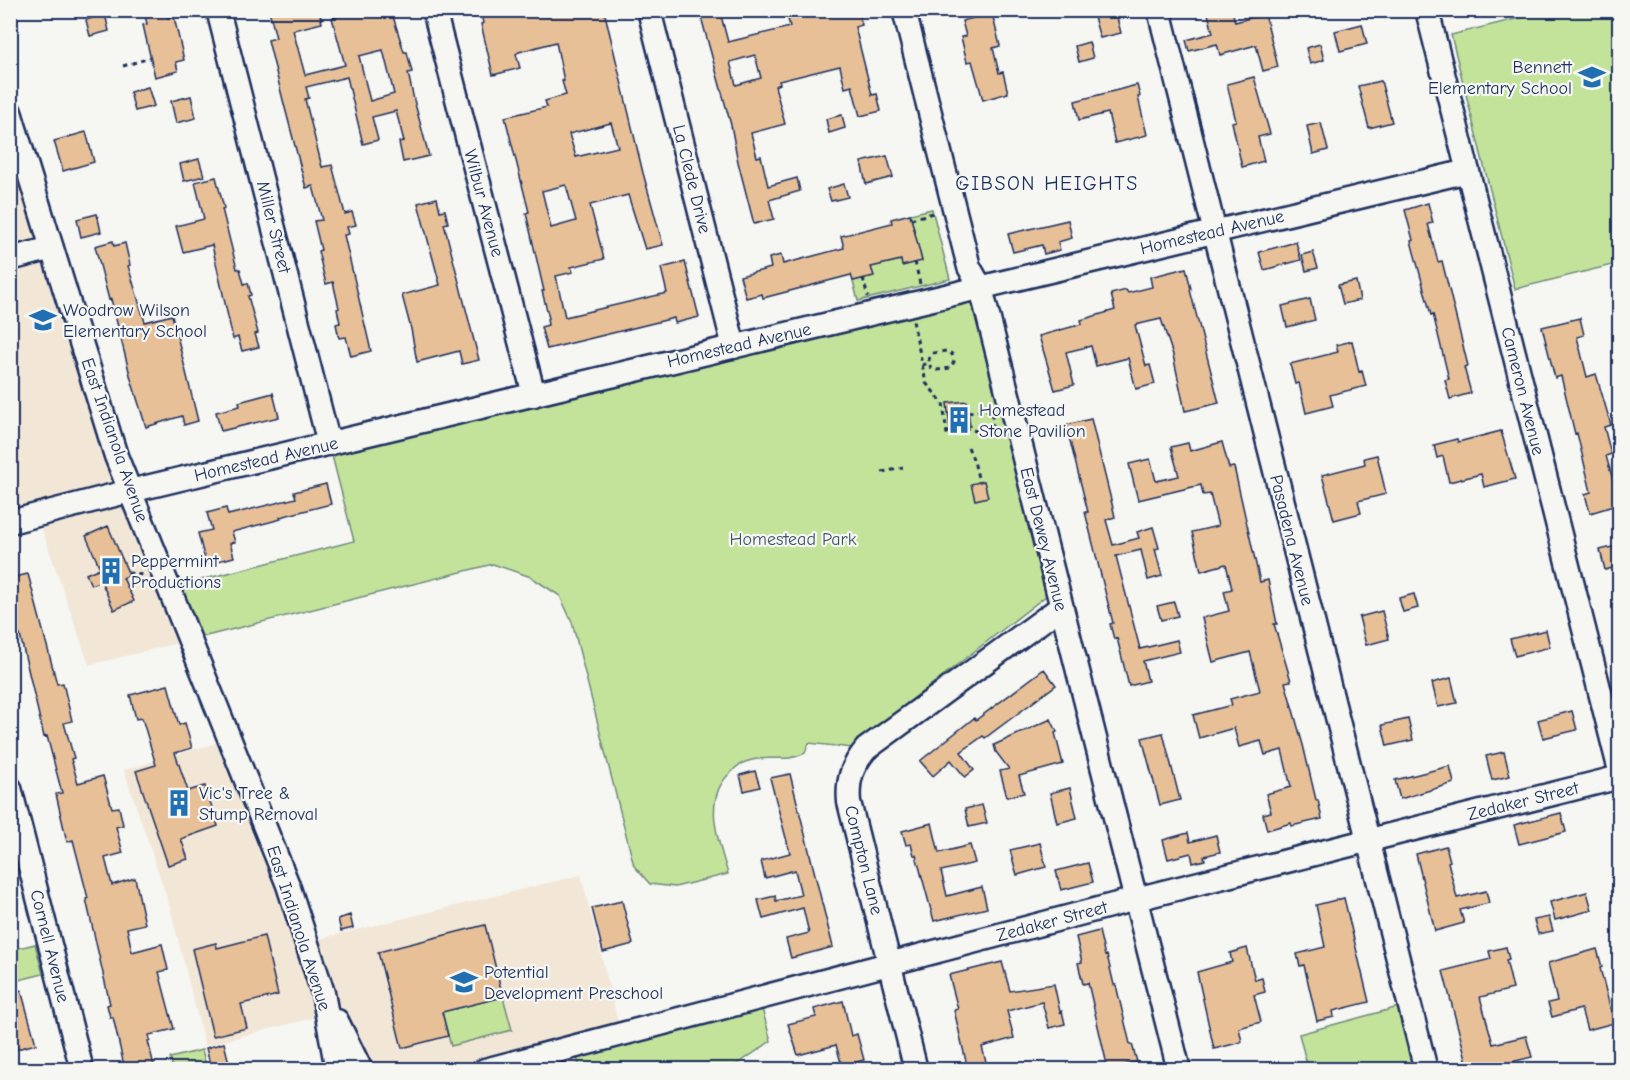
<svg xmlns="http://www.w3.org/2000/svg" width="1630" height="1080" font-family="'Comic Neue',sans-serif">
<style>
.built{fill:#f2e6d7}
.green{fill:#c3e39b;stroke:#6f897c;stroke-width:1.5}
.building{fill:#e8c098;stroke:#1b2f5e;stroke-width:1.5;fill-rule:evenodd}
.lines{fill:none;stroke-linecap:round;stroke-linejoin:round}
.minor-casing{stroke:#1b2f5e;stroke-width:27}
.path{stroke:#1b2f5e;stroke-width:3;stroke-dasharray:4.5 4.5;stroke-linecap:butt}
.minor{stroke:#f6f6f2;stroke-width:22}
.labels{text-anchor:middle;stroke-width:4.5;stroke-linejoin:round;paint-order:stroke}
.poi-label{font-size:18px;fill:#1b2f5e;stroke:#f6f6f2;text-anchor:start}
.street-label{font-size:18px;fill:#1b2f5e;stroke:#f6f6f2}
.park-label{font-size:18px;fill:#3d536a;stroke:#f6f6f2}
.neighbourhood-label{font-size:20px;letter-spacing:1.5px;fill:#1b2f5e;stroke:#f6f6f2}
</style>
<rect width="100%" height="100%" fill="#f6f6f2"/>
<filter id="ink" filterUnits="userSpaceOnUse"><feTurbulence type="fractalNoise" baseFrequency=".0167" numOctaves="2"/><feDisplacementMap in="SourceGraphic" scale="12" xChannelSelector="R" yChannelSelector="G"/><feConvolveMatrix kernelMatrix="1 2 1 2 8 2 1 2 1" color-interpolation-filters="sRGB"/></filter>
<g filter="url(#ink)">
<path class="built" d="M10,112L190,640L89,665L37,515L11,522Z
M230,739L307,942L581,875L621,1034L574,1046L580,1069H361L327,1014L205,1046L169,904L124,770Z"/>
<path class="green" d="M1527,11H1619L1620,263L1515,289L1451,35L1528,16Z
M932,209L950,279L858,301L853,281L873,276L871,267L901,260L902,265L922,261L910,214Z
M981,288L1051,592L860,740L853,748L809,743L805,753C786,763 771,755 752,760C741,762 736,767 729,774C702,801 719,842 728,874L675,887L650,884L634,866L572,622L560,596L531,577L493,564L190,640L169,588L354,541L329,444Z
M35,944L43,974L11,982V950Z
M503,997L512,1030L451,1046L442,1012Z
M759,998L771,1041L729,1070L580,1069L574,1046Z
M1410,1004L1426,1069H1308L1299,1034Z
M202,1050L207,1069H173L170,1058Z"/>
<path class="building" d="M269,10H319L322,23L293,30L305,75L345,65L332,18L361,10H391L404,52H407L412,72L408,73L414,100L429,156L403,162L399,142L404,141L396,111L372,117L378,140L363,144L347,77L306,87L309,98L305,99L322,167L332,165L345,214L352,212L356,225L347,227L349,234L344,235L371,351L351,356L346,337L339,338L336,324L340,323L337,309L339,308L333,282L326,284L318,251L321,250L314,221L322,220L313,186L306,188L284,104L268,40L276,38ZM383,50L394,94L370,101L359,56Z
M480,10H604L643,173L663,245L645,249L628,195L590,205L604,259L571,267L573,272L556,276L565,317L667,293L661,268L685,262L699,317L675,323L674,318L547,349L541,327L548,325L547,319L549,318L542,291H544L526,213L529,212L505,117L547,107L545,101L566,95L562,81H564L556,42L519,52L516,54L520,68L493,75L481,24L483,23ZM611,123L618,147L576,157L569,134ZM566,185L576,221L551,228L542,191Z
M786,10H806L807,16L830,10H858L862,25L855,27L872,95L877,94L881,111L860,116L852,86L845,88L840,66L779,81L780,84L775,86L785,124L751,133L757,157L761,156L768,186L797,178L800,191L769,200L774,219L754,224L738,162L731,125L701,17L720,12L728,42L790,27ZM755,55L761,78L736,85L730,62Z
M1092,10H1115L1121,33L1100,38Z
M1207,10H1232L1235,22L1265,14L1278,67L1263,71L1256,45L1220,55L1217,44L1189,51L1186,40L1213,33Z
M166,11L168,18L174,17L184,60L176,62L178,71L155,77L143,25L147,24L145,15Z
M992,13L1000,46L993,48L999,73L1003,72L1008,93L983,100L972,61L967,62L961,37L966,36L962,21Z
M105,14L109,31L90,36L86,20Z
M1362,24L1367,44L1340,51L1335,31Z
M1089,42L1093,58L1079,62L1075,46Z
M1320,44L1324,60L1310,64L1306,48Z
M1254,77L1270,134L1258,137L1264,161L1242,167L1232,122L1236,121L1227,84Z
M1381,81L1392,122L1369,128L1358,86Z
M1137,85L1140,96L1138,97L1147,135L1115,143L1108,113L1079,120L1075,101Z
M148,87L154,106L135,111L130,92Z
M191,96L196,118L176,123L171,101Z
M842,115L845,128L829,133L826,119Z
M1321,123L1328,150L1313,154L1307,126Z
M86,132L94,162L63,171L54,141Z
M887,156L893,177L866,184L861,162Z
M199,159L204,176L184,181L180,164Z
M216,177L224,208L222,209L237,269H240L244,284L248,283L251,295L248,296L258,333L255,334L259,347L242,351L238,337L233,339L212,245L183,252L176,226L204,219L195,182Z
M844,184L848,197L831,201L827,189Z
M437,198L440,211L445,210L448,223L444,224L479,360L462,364L459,351L417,362L411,329L402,295L440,285L418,203Z
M1428,203L1433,223L1428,224L1438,262L1442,261L1468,366L1464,367L1471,393L1450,399L1445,380L1449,379L1433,314L1431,315L1411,241L1413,240L1405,210Z
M97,214L101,232L81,237L77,219Z
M910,214L922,261L902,266L901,260L871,267L874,276L853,281L851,275L763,298L762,294L746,298L740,276L771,268L769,258L781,255L783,264L844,248L841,236L892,223L891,219Z
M1068,220L1072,238L1058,242L1060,250L1044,254L1042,245L1013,252L1008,234Z
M113,241L114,246L125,243L130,265L128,266L145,322L172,315L198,421L184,425L182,416L146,427L131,379L111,299L109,300L95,246Z
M1296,242L1301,260L1264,270L1259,252Z
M1313,252L1318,268L1306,271L1302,255Z
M1186,268L1191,289L1190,290L1219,403L1185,411L1173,355L1161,319L1135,325L1146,366L1150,365L1155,384L1136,389L1128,358L1096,366L1091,346L1066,352L1074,385L1055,390L1039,336L1082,324L1081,320L1115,310L1111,294L1126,290L1128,293L1152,287L1150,277Z
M1356,281L1360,300L1343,304L1338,285Z
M1310,299L1315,320L1287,327L1282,306Z
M1580,318L1584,335L1577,337L1587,377L1596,374L1611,425L1604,427L1611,454L1606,456L1620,504L1590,513L1585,494L1591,492L1577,433L1575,434L1561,376L1555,378L1542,327Z
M1352,341L1359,372L1362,371L1366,386L1330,395L1333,406L1306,413L1299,383L1295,384L1290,364L1338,352L1336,345Z
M273,393L279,417L221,431L216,412L240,406L239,402Z
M967,401L970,426L950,428L947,403Z
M1091,419L1113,508L1115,517L1106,520L1113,545L1139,538L1137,532L1153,527L1159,548L1155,549L1162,576L1148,580L1141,550L1116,556L1140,649L1177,640L1180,652L1143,661L1148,681L1129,686L1117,638L1114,639L1110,624L1113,623L1085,512H1088L1066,425Z
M1501,431L1515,479L1484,487L1481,474L1449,482L1443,456L1437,458L1434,445L1457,439L1458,442Z
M1222,442L1229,468L1234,467L1260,582L1268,580L1277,624H1274L1291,681L1285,682L1303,745L1316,800H1318L1322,819L1291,826V823L1267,830L1263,814L1271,812L1266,794L1291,787L1282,750L1265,755L1261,741L1239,747L1234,728L1199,738L1193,715L1232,705L1230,699L1260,691L1250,652L1213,662L1202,618L1229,611L1224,591L1232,589L1226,564L1201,571L1192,532L1218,526L1210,494L1203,495L1201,485L1138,500L1129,464L1150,459L1156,481L1179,476L1171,447L1188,443L1190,451Z
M1377,455L1386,494L1358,501L1361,513L1334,520L1322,475L1365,464L1364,458Z
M984,481L988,497L975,500L971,484Z
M326,484L331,504L280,517L281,519L232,532L235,542L230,543L234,557L206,564L198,533L212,530L207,513L226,508L228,515L296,498L294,492Z
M108,526L129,575L123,578L134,601L114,610L101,581L91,585L86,574L100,568L86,536Z
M1620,545V566L1605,570L1600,550Z
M28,574L57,684L63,683L72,721L64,723L74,758L71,759L78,783L103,776L112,808L119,807L123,825L116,827L123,853L105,858L112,885L135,878L145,924L127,928L132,952L162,944L168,970L159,972L174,1029L149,1035L150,1040L148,1041L155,1070H125L113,1017H110L107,1005L110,1004L86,899L88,898L73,840L67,842L56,794L62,793L47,736L44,737L20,635L16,636L10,616V578Z
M1414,594L1418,608L1403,612L1399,598Z
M1174,602L1178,616L1161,620L1157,606Z
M1382,611L1389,639L1366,645L1359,617Z
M1546,630L1550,647L1515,656L1510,639Z
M1044,669L1056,685L985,738L983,736L961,752L974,770L965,777L951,760L933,776L920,761L974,718L976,720Z
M1451,678L1457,703L1438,707L1432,683Z
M168,685L179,725L185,723L192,748L175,753L188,791L205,786L218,826L181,839L188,859L168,865L136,771L156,765L142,718L136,719L130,695Z
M1572,711L1577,730L1543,738L1538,720Z
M1051,719L1057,732L1055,733L1063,764L1019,776L1024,793L1007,797L1000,771L1009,769L996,752L994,745Z
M1408,719L1413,740L1387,746L1382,725Z
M1163,733L1180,800L1160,805L1142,738Z
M1504,752L1510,776L1492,780L1486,756Z
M1450,766L1454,783L1400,799L1395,780Z
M755,771L760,787L744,791L740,775Z
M790,774L833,947L791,958L786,939L809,933L803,908L763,919L758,900L775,896L776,901L801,895L795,870L765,878L761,861L790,853L770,778Z
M1070,788L1077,818L1057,823L1050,793Z
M982,805L987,823L969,827L965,809Z
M1561,813L1566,832L1519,844L1514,825Z
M932,823L939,853L970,845L975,863L941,871L947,896L982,887L987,908L934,921L916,855H914L911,844L906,845L902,831Z
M1188,833L1190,842L1216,835L1220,852L1204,856L1205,860L1193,863L1191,853L1168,859L1163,840Z
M1040,843L1046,867L1017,875L1010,850Z
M1446,846L1450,861L1448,862L1457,898L1486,891L1489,903L1460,910L1464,923L1435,931L1416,854Z
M1088,863L1093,882L1061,890L1056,871Z
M1587,892L1592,910L1555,920L1550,902Z
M1344,898L1369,1002L1333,1011L1334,1017L1317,1021L1304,965L1300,966L1297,954L1325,947L1316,905Z
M622,901L633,944L603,952L592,908Z
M350,915L353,928L341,931L338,919Z
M1549,917L1553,931L1538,934L1534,920Z
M485,925L503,997L442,1012L448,1036L402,1048L378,952Z
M1099,931L1105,956L1107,955L1114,985H1116L1130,1044H1132L1137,1062L1108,1069L1088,983L1083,984L1078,963L1082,962L1076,937Z
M264,936L278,995L241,1004L247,1028L213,1036L192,949L216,943L217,948Z
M1506,947L1509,959L1506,960L1513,989L1480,997L1493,1044L1526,1036L1532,1057L1507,1063L1509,1070H1469L1443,971L1491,959L1489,951Z
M1247,948L1255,980L1262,978L1265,992L1254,995L1261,1022L1239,1028L1242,1042L1214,1049L1197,972L1232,962L1230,953Z
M1597,949L1602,967L1600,968L1614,1023L1587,1030L1581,1009L1552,1017L1548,1003L1557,1001L1548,963Z
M1002,962L1010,991L1054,984L1060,1012L1062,1011L1065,1024L1049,1028L1042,1002L1007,1011L1014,1038L982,1047L988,1070H968L954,1010L958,1009L949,975Z
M21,990L36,1044L13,1050L10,1042V992Z
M843,1001L851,1036L857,1034L864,1060L842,1066L836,1045L798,1055L788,1024L816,1017L814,1009Z
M224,1043L229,1063L211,1068L206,1048Z"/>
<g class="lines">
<defs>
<path id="minor" d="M218,10L329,444
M434,10L534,395
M649,10L734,347
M904,10L969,267L981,288L987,312L1179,1070
M1159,10L1426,1070
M1427,10L1620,771
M10,112L116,456L288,885L323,993L337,1070
M10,259L52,248
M10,522L130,491L1468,171
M10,788L82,1070
M337,1021L361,1070
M485,1070L1136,899L1620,777
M916,1070L849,802C847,780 852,766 866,749L1061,607"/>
</defs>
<use href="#minor" class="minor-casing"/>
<path class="path" d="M155,10V13
M123,66L150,58
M911,219L933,213
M915,262L920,284
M863,278L868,297
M913,321L926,383L943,403L947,435
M922,365L929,363V359L933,353L946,351L952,354L954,362L950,368L937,370L931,368L929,363
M968,412L994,409
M992,414V428
M947,433C956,427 968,427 978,432
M968,447L974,461L979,482
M882,472L903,468
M128,573L144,575"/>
<use href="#minor" class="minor"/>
</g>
</g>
<defs>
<symbol id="school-bare" viewBox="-9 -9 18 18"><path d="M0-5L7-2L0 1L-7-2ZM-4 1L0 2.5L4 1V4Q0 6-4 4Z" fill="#1f6fb2" stroke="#f6f6f2" stroke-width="2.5" paint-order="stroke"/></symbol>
<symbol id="building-bare" viewBox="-9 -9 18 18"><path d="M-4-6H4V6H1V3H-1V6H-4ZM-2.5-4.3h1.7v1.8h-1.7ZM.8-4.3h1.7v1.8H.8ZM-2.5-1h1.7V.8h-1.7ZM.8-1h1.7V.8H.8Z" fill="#1f6fb2" stroke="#f6f6f2" stroke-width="2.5" paint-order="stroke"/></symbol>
</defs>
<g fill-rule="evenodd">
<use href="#school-bare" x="1573" y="58" width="38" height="38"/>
<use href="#school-bare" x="24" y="301" width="38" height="38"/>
<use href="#building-bare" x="940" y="401" width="38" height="38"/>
<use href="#building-bare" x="92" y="552" width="38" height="38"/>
<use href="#building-bare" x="160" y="784" width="38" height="38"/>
<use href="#school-bare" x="445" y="963" width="38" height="38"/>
</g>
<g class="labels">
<g class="poi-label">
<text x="1572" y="73" text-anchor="end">Bennett<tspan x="1572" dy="21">Elementary School</tspan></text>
<text x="63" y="316">Woodrow Wilson<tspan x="63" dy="21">Elementary School</tspan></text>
<text x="979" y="416">Homestead<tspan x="979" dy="21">Stone Pavilion</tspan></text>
<text x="131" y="567">Peppermint<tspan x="131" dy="21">Productions</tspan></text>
<text x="199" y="799">Vic's Tree &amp;<tspan x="199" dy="21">Stump Removal</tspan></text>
<text x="484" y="978">Potential<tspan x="484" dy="21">Development Preschool</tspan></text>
</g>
<g class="street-label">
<text transform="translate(692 179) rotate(76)" y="6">La Clede Drive</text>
<text transform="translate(484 203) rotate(75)" y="6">Wilbur Avenue</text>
<text transform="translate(274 227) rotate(76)" y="6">Miller Street</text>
<text transform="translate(1212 232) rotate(-13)" y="6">Homestead Avenue</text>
<text transform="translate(739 345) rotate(-13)" y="6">Homestead Avenue</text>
<text transform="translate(1523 391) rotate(76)" y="6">Cameron Avenue</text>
<text transform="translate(115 440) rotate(71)" y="6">East Indianola Avenue</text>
<text transform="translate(266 459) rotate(-13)" y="6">Homestead Avenue</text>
<text transform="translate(1044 539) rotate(76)" y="6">East Dewey Avenue</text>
<text transform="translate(1292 540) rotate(76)" y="6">Pasadena Avenue</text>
<text transform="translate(1523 801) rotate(-14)" y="6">Zedaker Street</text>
<text transform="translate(864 860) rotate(76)" y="6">Compton Lane</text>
<text transform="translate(1052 921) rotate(-15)" y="6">Zedaker Street</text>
<text transform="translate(299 928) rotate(72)" y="6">East Indianola Avenue</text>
<text transform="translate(50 946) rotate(76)" y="6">Cornell Avenue</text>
</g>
<g class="park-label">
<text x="793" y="545">Homestead Park</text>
</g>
<g class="neighbourhood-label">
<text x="1047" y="190">GIBSON HEIGHTS</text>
</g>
</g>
<rect width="1630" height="1080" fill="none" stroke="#f6f6f2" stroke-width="36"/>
<rect x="18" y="18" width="1594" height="1044" fill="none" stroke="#1b2f5e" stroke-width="2" filter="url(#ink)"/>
</svg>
